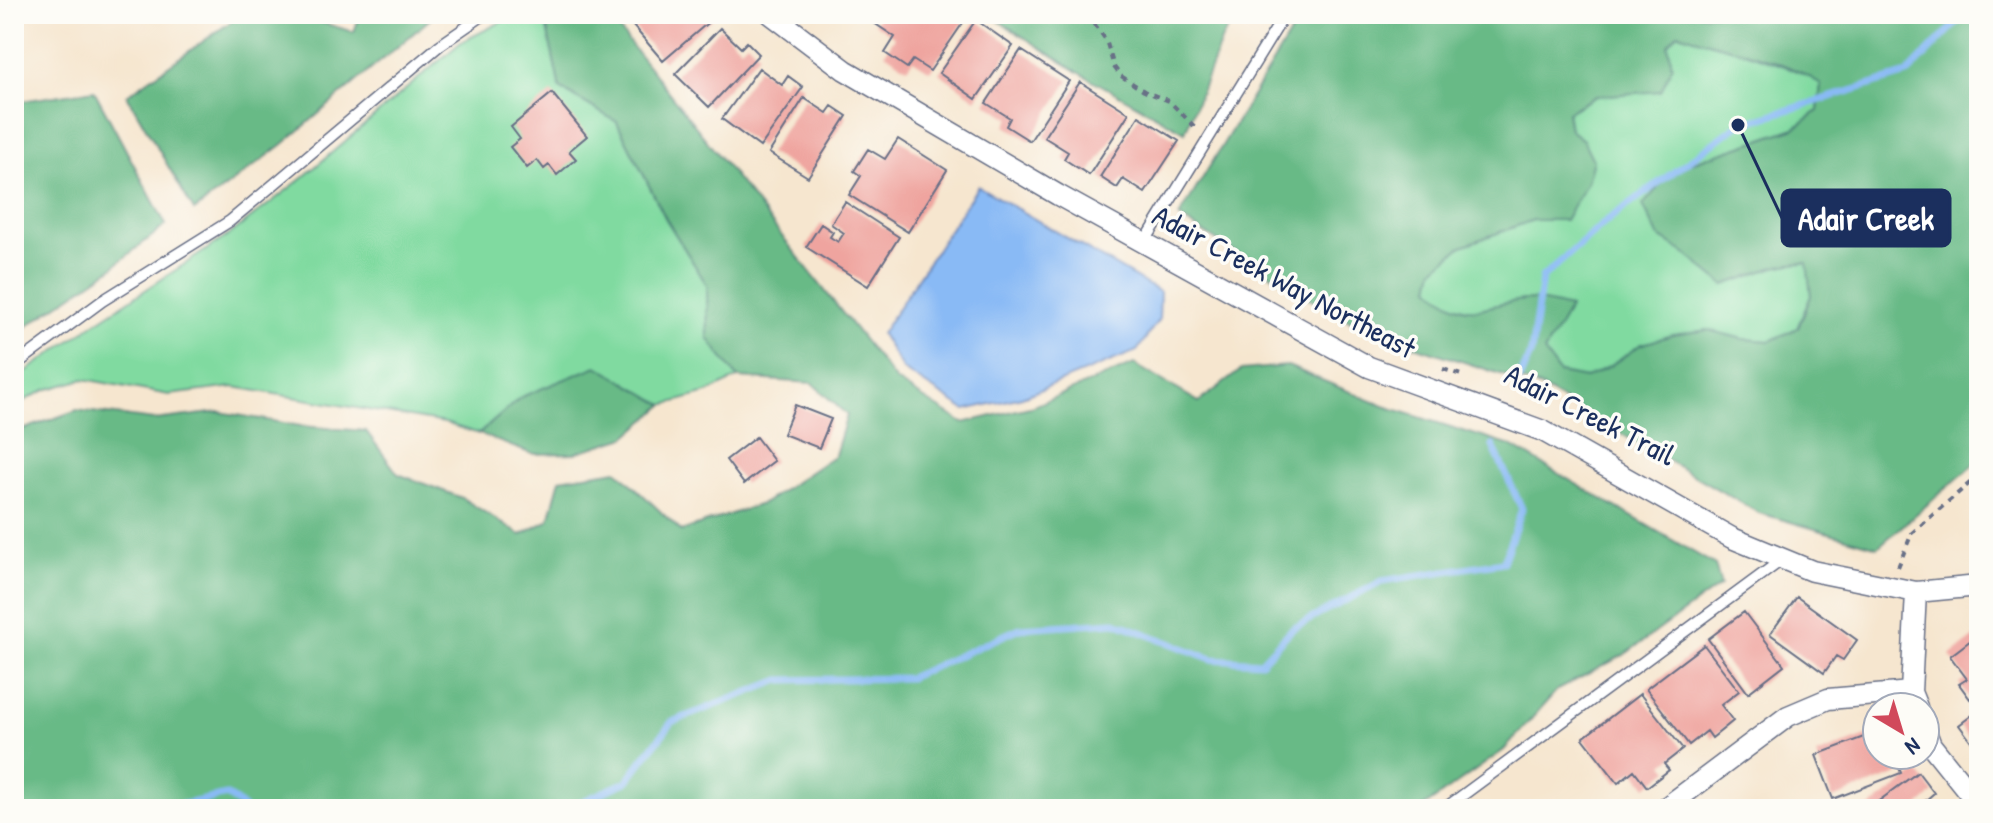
<svg xmlns="http://www.w3.org/2000/svg" width="1993" height="823" font-family="'Patrick Hand',sans-serif">
<style>
.green{fill:#80daa0;stroke:#4e847f;stroke-width:2}
.forest{fill:#68ba86;stroke:#427472;stroke-width:2;fill-rule:evenodd}
.water{fill:#89baf5;stroke:#5274aa;stroke-width:2}
.lines{fill:none;stroke-linecap:round;stroke-linejoin:round}
.stream{stroke:#89baf5;stroke-width:7}
.building{fill:#efa49f}
.service-casing{stroke:#686f86;stroke-width:13}
.minor-casing{stroke:#686f86;stroke-width:23}
.path{stroke:#686f86;stroke-width:4;stroke-dasharray:6 6;stroke-linecap:butt}
.service{stroke:#fff;stroke-width:10}
.minor{stroke:#fff;stroke-width:20}
.labels{text-anchor:middle;stroke-width:7;stroke-linejoin:round;paint-order:stroke}
.street-label{font-size:30px;fill:#1b2f5e;stroke:#fdfcf7}
.leader{fill:none;stroke:#1b2f5e;stroke-width:3}
.callout-dot{fill:#1b2f5e;stroke:#fdfcf7;stroke-width:3}
.callout{fill:#1b2f5e;stroke:#1b2f5e;stroke-width:3}
.callout-label{font-size:32px;text-anchor:middle;font-weight:bold;fill:#fff}
</style>
<rect width="100%" height="100%" fill="#fdfcf7"/>
<filter id="ink" filterUnits="userSpaceOnUse"><feTurbulence type="fractalNoise" baseFrequency=".0125" numOctaves="2"/><feDisplacementMap in="SourceGraphic" scale="16" xChannelSelector="R" yChannelSelector="G"/><feConvolveMatrix kernelMatrix="1 2 1 2 8 2 1 2 1" color-interpolation-filters="sRGB"/></filter>
<filter id="wash" filterUnits="userSpaceOnUse"><feTurbulence type="fractalNoise" baseFrequency=".006" numOctaves="4" result="noise"/><feDisplacementMap in="SourceGraphic" scale="32" xChannelSelector="R" yChannelSelector="G"/><feGaussianBlur stdDeviation="1.8" result="paint"/><feColorMatrix in="noise" values="0 0 0 0 0 0 0 0 0 0 0 0 0 0 0 0 0 1.4 0 .05"/><feComposite in="paint" operator="in"/></filter>
<g filter="url(#wash)">
<rect width="100%" height="100%" fill="#f6e6cf"/>
<path class="green" d="M517,14H544L560,88L617,122L666,219L707,285L708,338L738,378L707,393L664,405L597,366L521,397L479,434L445,423L234,387L169,395L84,379L45,390L14,406V380L98,321L229,235L301,179L461,42Z
M1678,33L1724,45L1799,71L1821,83L1818,111L1795,128L1685,165L1658,236L1682,251L1724,285C1754,276 1776,262 1808,263L1811,296L1797,328L1770,341L1743,339L1708,330L1672,336L1640,345L1610,366L1586,378L1559,373L1544,352L1569,308L1502,304L1474,311L1447,303L1430,287L1434,269L1462,246L1533,220H1565L1583,140L1570,130L1567,112L1596,96L1661,90L1672,66L1668,45Z"/>
<path class="forest" d="M242,14H293L354,32L360,14H436L282,145L194,211L127,95Z
M544,14H607L896,381L963,423L1034,406L1134,364L1199,402L1241,370L1288,366L1384,406L1511,446L1715,565L1721,585L1624,655L1557,690L1504,750L1421,809H14V433L77,410L154,420L220,412L301,426L366,431L398,474L462,498L521,535L549,520L560,479L617,470L681,531L764,503L835,455L847,415L812,383L738,378L708,338L707,285L666,219L617,122L560,88Z
M988,14H1236L1222,39L1185,132L1078,72Z
M1302,14H1979V460L1878,547L1759,513L1540,387L1418,347L1336,315L1179,217ZM1678,33C1726,49 1778,56 1821,84L1818,111L1795,128L1685,165L1666,178L1643,205L1658,236L1682,251L1724,285C1754,276 1776,262 1807,263L1811,296L1798,328L1770,341L1743,339L1708,330L1672,335L1640,345L1610,366L1586,378L1559,373L1544,352L1570,308C1556,305 1539,299 1525,300C1479,304 1471,325 1430,287L1434,269L1462,246L1533,220H1565L1587,182L1593,160L1583,140L1570,130L1567,112L1596,96L1661,91L1672,66L1668,45Z
M94,90L166,225L109,270L14,335V102Z
M597,366L664,405L626,437L575,453L532,454L479,434L521,397Z"/>
<path class="water" d="M978,186L1160,292L1159,319L1137,351L1022,397L965,410L903,370L881,334Z"/>
<g class="lines">
<path class="stream" d="M1517,384L1531,353L1542,278L1609,219L1738,125L1907,74L1965,14
M163,809L227,795L245,809
M565,809L626,782L672,722L780,680L909,678L1020,628L1115,622L1212,659L1261,662L1292,629L1382,581L1503,562L1522,509L1493,446"/>
</g>
<g id="blocks">
<path class="building" d="M646,14H718L663,61L633,26Z
M881,14H969L930,71L913,60L907,68L885,53L895,37L874,23Z
M976,20L1013,46L976,99L939,73Z
M720,28L741,48L747,42L759,54L709,107L675,74Z
M1021,50L1069,81L1030,141L1006,126L1010,118L986,103Z
M759,68L782,85L788,76L803,87L760,147L722,119Z
M1080,82L1129,113L1089,175L1064,159L1068,152L1044,137Z
M552,93L587,136L569,151L576,159L557,175L549,165L544,169L537,160L527,168L510,147L520,139L511,127Z
M804,98L827,113L832,106L847,116L808,177L769,153Z
M1139,116L1179,141L1145,193L1123,179L1117,188L1100,177Z
M898,139L947,170L908,232L849,195L861,176L854,171L868,149L885,159Z
M845,202L899,237L868,286L806,247L821,224L833,232L830,237L838,242L844,233L831,224Z
M795,405L831,419L819,448L783,434Z
M756,437L774,461L744,484L726,460Z
M1797,597L1857,640L1843,660L1836,656L1824,673L1770,634Z
M1744,612L1784,665L1748,693L1708,639Z
M1979,634V692L1970,699L1959,684L1967,679L1950,656Z
M1704,645L1739,691L1721,705L1733,721L1712,738L1707,731L1689,745L1646,689Z
M1640,694L1683,749L1664,764L1669,770L1647,787L1634,770L1618,783L1583,738Z
M1979,710V752L1959,725Z
M1877,732V755H1886L1887,760L1895,757L1901,773L1833,799L1816,755Z
M1918,772L1934,793L1916,809H1868Z"/>
</g>
</g>
<g filter="url(#ink)">
<use href="#blocks" fill-opacity="0" stroke="#686f86" stroke-width="2"/>
<g class="lines">
<defs>
<path id="service" d="M1144,243L1285,14
M14,366L102,301L230,221L440,45L485,14
M1444,809L1783,559"/>
<path id="minor" d="M771,14L845,70L1058,195L1369,367L1543,431L1732,538L1812,571L1916,592L1979,586
M1916,592L1911,692L1917,707
M1925,729L1931,745L1979,805
M1664,809L1788,716L1828,699L1911,692"/>
</defs>
<use href="#service" class="service-casing"/>
<use href="#minor" class="minor-casing"/>
<path class="path" d="M1087,14L1106,40L1114,67L1121,76L1144,91L1169,101L1196,128
M1443,369L1461,375
M1898,567L1912,533L1979,475"/>
<use href="#service" class="service"/>
<use href="#minor" class="minor"/>
</g>
</g>
<g class="labels">
<g class="street-label">
<text transform="translate(1284 282) rotate(28)" y="10">Adair Creek Way Northeast</text>
<text transform="translate(1590 415) rotate(27)" y="10">Adair Creek Trail</text>
</g>
</g>
<path class="leader" d="M1738 125L1782 218"/>
<circle class="callout-dot" cx="1738" cy="125" r="8"/>
<rect class="callout" x="1782" y="190" width="168" height="56" rx="8"/>
<g class="callout-label">
<text x="1866" y="230">Adair Creek</text>
</g>
<rect width="1993" height="823" fill="none" stroke="#fdfcf7" stroke-width="48"/>
<g transform="translate(1901 731) rotate(142)"><circle r="38" fill="#fdfcf7" stroke="#a3aaba" stroke-width="2"/>
<path d="M0-6L14 30L0 20L-14 30Z" fill="#d1495b"/>
<text y="-12" font-size="22" font-weight="bold" text-anchor="middle" fill="#1b2f5e">N</text>
</g>
</svg>
